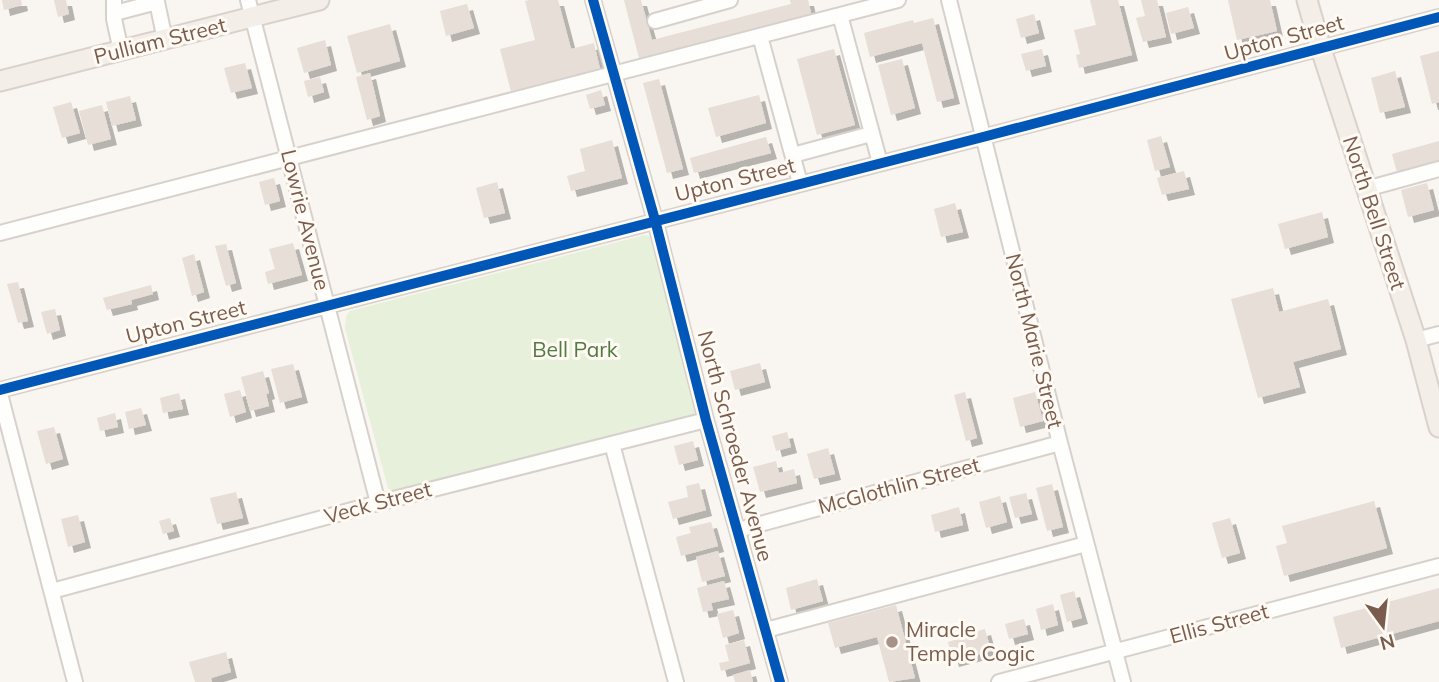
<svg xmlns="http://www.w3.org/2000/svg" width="1439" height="682" font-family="Mulish,sans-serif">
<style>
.green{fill:#e7f0db}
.building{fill:#e6ded7;filter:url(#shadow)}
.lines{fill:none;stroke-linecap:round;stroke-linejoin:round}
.minor-casing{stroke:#d7d1cb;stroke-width:18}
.major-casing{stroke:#dad1cc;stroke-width:23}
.minor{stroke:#fefefd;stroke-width:14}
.major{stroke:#f3eee8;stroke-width:19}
.cycleway-casing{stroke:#fffaf3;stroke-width:15}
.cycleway{stroke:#0057b8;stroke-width:10}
.poi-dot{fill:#a69286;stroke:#fffaf3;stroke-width:2.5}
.labels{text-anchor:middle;stroke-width:6;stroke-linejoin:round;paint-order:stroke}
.street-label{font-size:21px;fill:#7a5c4d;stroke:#fffaf3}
.park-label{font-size:21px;fill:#537a41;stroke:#fffaf3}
.poi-label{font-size:21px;fill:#7a5c4d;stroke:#fffaf3;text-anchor:start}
</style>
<defs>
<filter id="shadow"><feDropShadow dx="6" dy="6" stdDeviation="0" flood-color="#0004"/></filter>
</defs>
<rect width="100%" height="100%" fill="#f9f5f0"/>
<path class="green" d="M645,235L650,236L653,242L697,409L691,418L399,491H391L388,488L345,328L346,316L350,311Z"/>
<path class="building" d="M2,0H21L22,5L4,10Z
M54,0H66L69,14L58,17Z
M530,0H558L571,49L594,43L600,69L511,92L500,49L535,40L525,1Z
M624,0H641L652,40L791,4L790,0H808L812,17L640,62Z
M1090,0H1118L1132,55L1079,68L1076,55L1080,54L1074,30L1096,25Z
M1141,0H1157L1166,37L1143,42L1136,18L1145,16Z
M1228,0H1270L1277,31L1237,40Z
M467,4L474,28L446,36L440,11Z
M1188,7L1194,28L1171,34L1166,13Z
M1034,14L1039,33L1021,38L1016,19Z
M933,18L954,98L937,102L922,43L870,57L864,33L913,20L914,23Z
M390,24L400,61L357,73L347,36Z
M325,40L331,65L304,73L297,48Z
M834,49L855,125L817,135L797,59Z
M1042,49L1046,66L1026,71L1021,54Z
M1439,51V102L1432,104L1420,56Z
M902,59L915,108L891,115L878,65Z
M245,63L252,88L231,93L224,68Z
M1395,71L1405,107L1380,113L1371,78Z
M370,73L380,116L367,120L356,77Z
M320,77L324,92L308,97L304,81Z
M659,79L683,169L667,173L643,83Z
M601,90L605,105L590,109L586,95Z
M759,95L766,123L716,137L708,108Z
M130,96L136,120L112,126L106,102Z
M71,102L80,133L62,138L53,107Z
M102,105L111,139L88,145L79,111Z
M1161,136L1170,167L1155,171L1147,140Z
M766,137L771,153L694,173L690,158Z
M612,140L622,178L571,191L567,176L585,171L580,149Z
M1439,141V165L1398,176L1392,154Z
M1184,171L1189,189L1162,195L1157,178Z
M274,178L280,201L265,205L259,182Z
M497,182L505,213L484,218L476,188Z
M1427,183L1434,210L1408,217L1401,190Z
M955,203L963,232L941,237L934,209Z
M1322,212L1328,237L1285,249L1278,224Z
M293,243L302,275L268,284L265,272L275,269L269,249Z
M226,244L236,283L226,286L215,246Z
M194,254L204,292L192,296L182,258Z
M18,282L28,321L18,323L7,284Z
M151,285L153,294L131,300L132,304L107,310L103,298Z
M1273,288L1279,312L1328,299L1341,349L1293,362L1300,387L1258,398L1231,299Z
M55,309L60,330L47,334L41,312Z
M760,363L765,382L735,390L730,371Z
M293,364L302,397L280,403L271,369Z
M263,371L269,393L266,394L269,406L250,411L241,377Z
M240,390L246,412L230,417L224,394Z
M965,392L977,438L966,441L954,395Z
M1035,392L1043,421L1020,427L1013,398Z
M179,393L183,409L163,413L160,398Z
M141,408L146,425L129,429L125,412Z
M115,413L118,427L100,431L97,418Z
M54,427L63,459L46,464L37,431Z
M787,432L791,447L776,451L772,436Z
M693,441L698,460L679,465L674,446Z
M828,448L835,474L814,479L807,454Z
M776,461L779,473L794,469L797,483L760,492L753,467Z
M699,483L706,510L673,519L668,502L688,497L686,486Z
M1052,484L1063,527L1047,531L1036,488Z
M236,492L243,518L217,524L210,498Z
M1026,493L1032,514L1015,518L1009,497Z
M1000,496L1007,522L986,528L979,502Z
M1374,501L1387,548L1284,576L1276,546L1287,543L1282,526Z
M959,507L963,525L935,532L931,515Z
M78,515L85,542L68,547L61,519Z
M170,518L174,531L163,534L159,521Z
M1230,518L1240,553L1222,558L1212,523Z
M711,522L718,546L681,556L676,537L691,533L689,527Z
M718,551L725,576L702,582L696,557Z
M817,579L823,601L791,610L786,588Z
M724,581L729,599L711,603L713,610L703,612L697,588Z
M1439,588V621L1341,648L1333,617Z
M1074,591L1082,618L1067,622L1060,595Z
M1053,604L1058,625L1041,630L1036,609Z
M896,605L915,678L889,682L877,637L835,648L828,623Z
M733,610L739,633L723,638L717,614Z
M1024,619L1028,634L1009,639L1005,624Z
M976,626L978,631L985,629L991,651L953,661L948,642L971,635L969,628Z
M744,640L750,663L721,671L719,663L729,661L725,645Z
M226,652L231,672L211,678L212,682H195L189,662Z
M750,670L753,682H735L733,675Z"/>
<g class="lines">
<defs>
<path id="minor" d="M114,0V19L121,51
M248,0L378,503
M593,0L655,220L706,420L780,682
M949,0L1060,443L1123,682
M115,13L157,2L165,40
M840,15L880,163
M655,21L730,0
M760,36L800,183
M793,155L871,134
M1366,189L1439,169
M0,233L898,0
M1416,340L1439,334
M0,390L983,137L1439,17
M0,394L75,682
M612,444L676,682
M738,530L1060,443
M52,591L378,503L706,420
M766,630L1086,544
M999,682L1439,566"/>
<path id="major" d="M1307,0L1321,49L1416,340L1439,427
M0,81L319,0"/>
</defs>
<use href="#minor" class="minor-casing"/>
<use href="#major" class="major-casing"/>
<use href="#minor" class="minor"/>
<use href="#major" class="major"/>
<defs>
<path id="cycleway" d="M593,0L655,220L706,420L780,682
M0,390L983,137L1439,17"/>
</defs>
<use href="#cycleway" class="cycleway-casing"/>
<use href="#cycleway" class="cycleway"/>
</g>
<circle class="poi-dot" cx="892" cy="642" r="7"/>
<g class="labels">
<g class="street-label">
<text transform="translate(1284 38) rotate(-15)" y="7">Upton Street</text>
<text transform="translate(160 41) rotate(-14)" y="7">Pulliam Street</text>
<text transform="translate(735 180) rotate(-14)" y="7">Upton Street</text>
<text transform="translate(1374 213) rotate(72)" y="7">North Bell Street</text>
<text transform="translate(305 220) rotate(76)" y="7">Lowrie Avenue</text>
<text transform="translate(186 322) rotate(-14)" y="7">Upton Street</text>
<text transform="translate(1034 341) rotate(76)" y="7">North Marie Street</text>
<text transform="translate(735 446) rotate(75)" y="7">North Schroeder Avenue</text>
<text transform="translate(899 486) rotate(-15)" y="7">McGlothlin Street</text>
<text transform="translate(378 503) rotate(-15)" y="7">Veck Street</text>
<text transform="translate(1219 624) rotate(-15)" y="7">Ellis Street</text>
</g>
<g class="park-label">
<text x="575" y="357">Bell Park</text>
</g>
<g class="poi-label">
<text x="906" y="637">Miracle<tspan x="906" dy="24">Temple Cogic</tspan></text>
</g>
</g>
<g transform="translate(1383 626) rotate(165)" stroke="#fffaf3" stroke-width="5" paint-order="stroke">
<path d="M0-5L12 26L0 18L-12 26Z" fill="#7a5c4d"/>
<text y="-10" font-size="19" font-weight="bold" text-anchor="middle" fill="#7a5c4d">N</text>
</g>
</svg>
